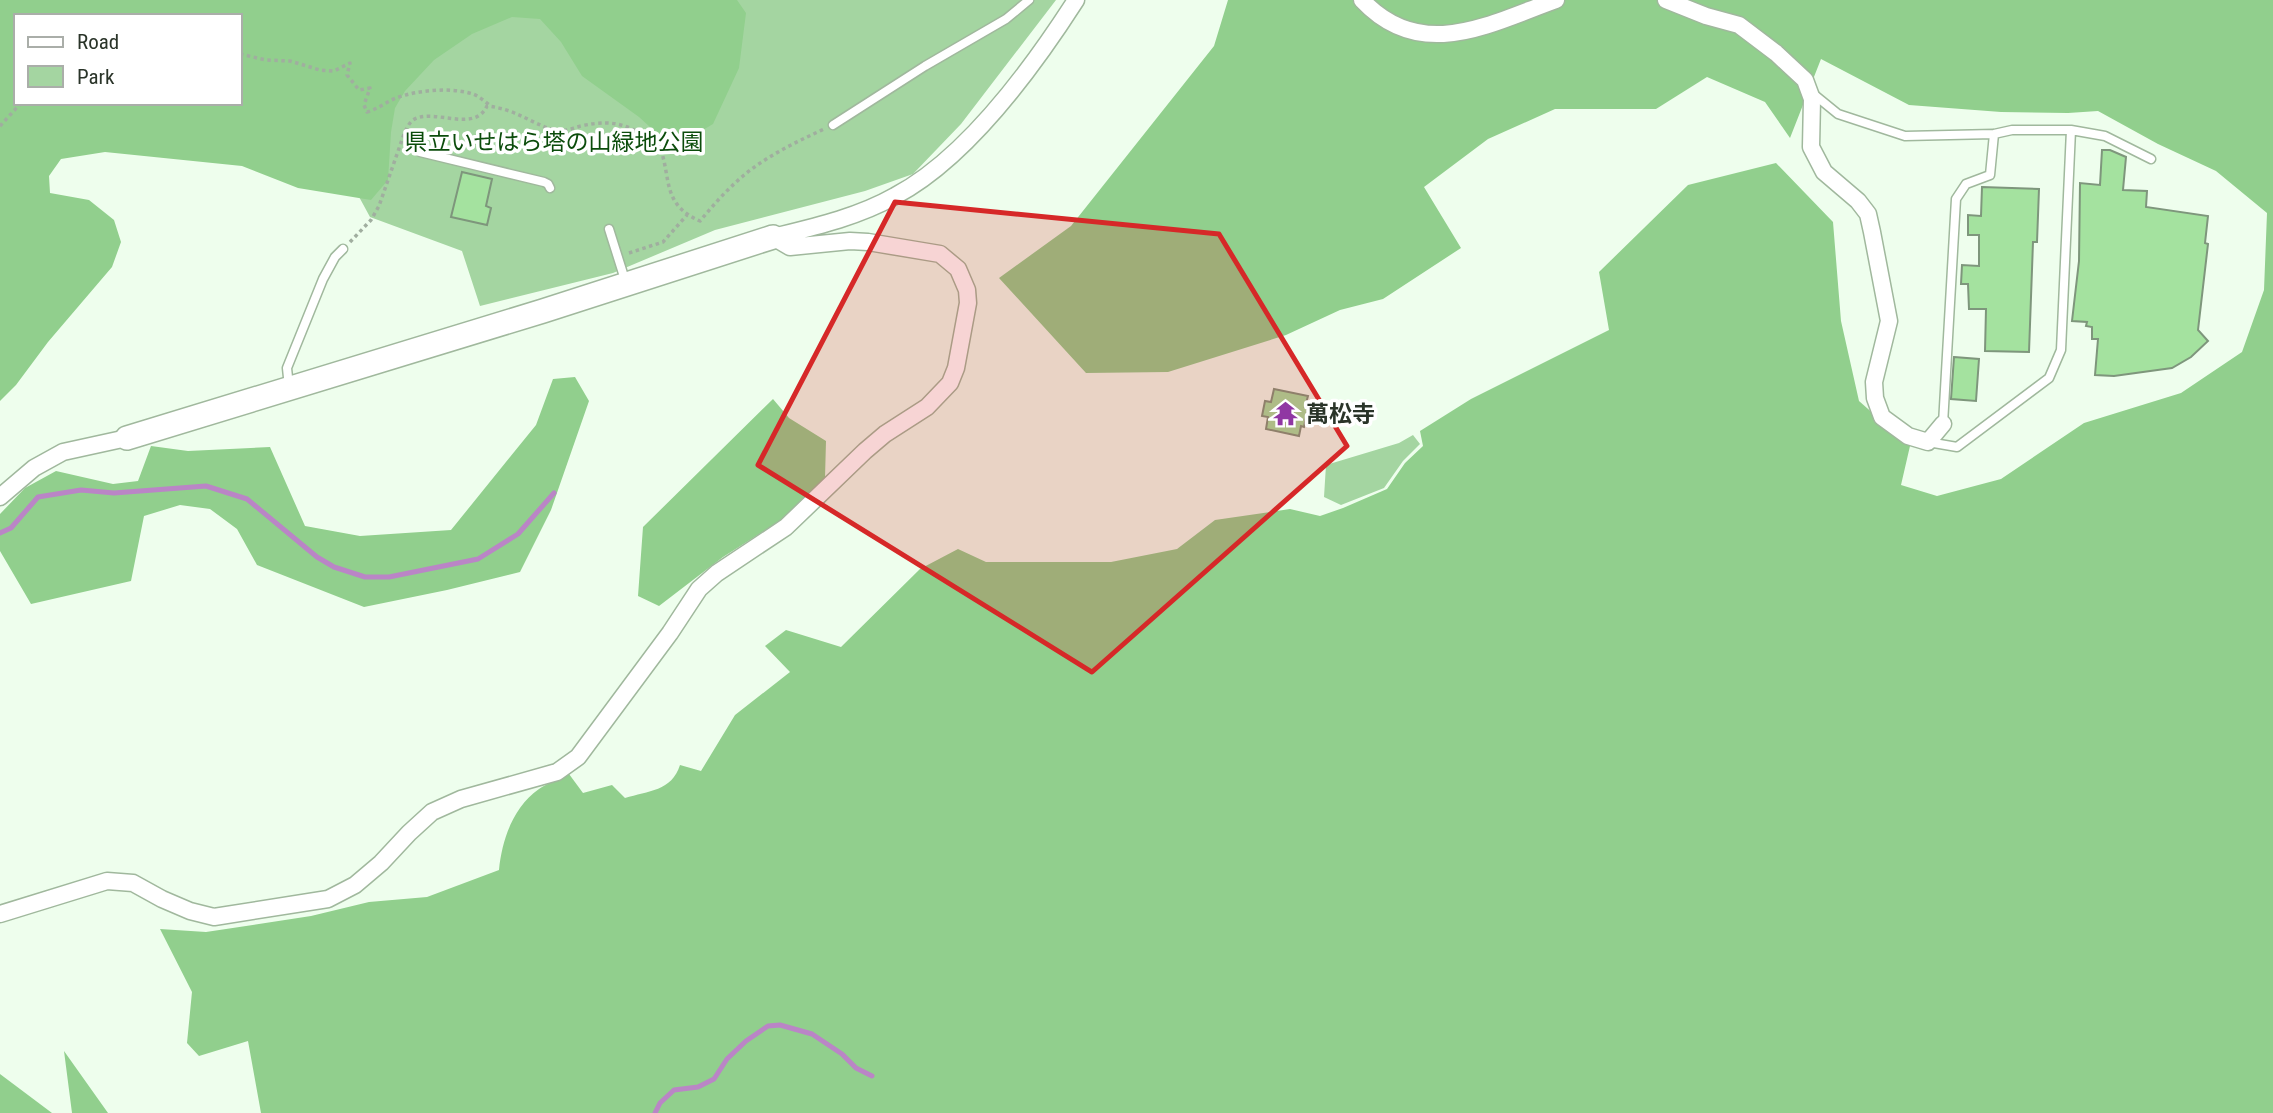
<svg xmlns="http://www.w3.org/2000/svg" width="2273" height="1113" font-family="'Roboto Condensed','Noto Sans JP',sans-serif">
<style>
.green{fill:#a4d5a1}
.forest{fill:#91cf8d;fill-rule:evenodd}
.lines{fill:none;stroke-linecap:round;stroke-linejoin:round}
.stream{stroke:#ba85c6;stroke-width:5}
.building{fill:#a4e29f;stroke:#7e967c;stroke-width:2}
.lane-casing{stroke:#a0b89d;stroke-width:11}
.street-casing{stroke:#a0b89d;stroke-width:19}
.secondary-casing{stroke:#a0b89d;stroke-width:26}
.path{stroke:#a0ae9f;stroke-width:3.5;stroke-dasharray:3.5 3.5;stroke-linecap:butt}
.lane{stroke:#fff;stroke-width:8}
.street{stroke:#fff;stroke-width:16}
.secondary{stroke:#fff;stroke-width:23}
.marked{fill:#d62828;fill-opacity:0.2;stroke:#d62828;stroke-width:5;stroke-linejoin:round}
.labels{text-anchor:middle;stroke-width:7;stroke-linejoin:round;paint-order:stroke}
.park-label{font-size:23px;fill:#0b4c0b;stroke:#fff}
.poi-label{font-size:23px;font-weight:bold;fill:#2a3429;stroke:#fff;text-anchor:start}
</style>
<rect width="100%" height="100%" fill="#eefeed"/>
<path class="green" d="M0,0H1056L961,124L913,174L865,191L715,230L613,273L480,306L462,251L370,217L320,125L240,16H16V103L5,129Z
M1413,435L1420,444L1403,461L1384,488L1341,505L1324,497L1326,465L1399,443Z"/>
<path class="forest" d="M0,0H737L746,13L739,68L713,124L688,139L661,137L639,117L582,76L561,42L540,19L512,17L472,34L434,60L405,91L395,108L391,132L388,180L371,200L298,188L242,166L105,152L61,159L49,176L50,193L89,200L114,220L121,242L112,267L48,342L16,385L0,401ZM16,16H240V103H16Z
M1228,0H2273V1113H261L248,1041L199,1056L187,1043L192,992L160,929L206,932L311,916L369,902L427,897L499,870C502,840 513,807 539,789C548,783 560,779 569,774L583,793L612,785L625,798C648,791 672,791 680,765L701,771L735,715L790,672L765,646L786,630L841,647L920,569L958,549L986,562H1111L1177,549L1215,520L1290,509L1320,516L1343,508L1387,489L1405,463L1423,446L1420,431L1471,399L1609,330L1599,272L1688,185L1776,163L1833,222L1841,321L1859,401L1910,446L1901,485L1937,496L2001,479L2084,423L2181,393L2242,352L2264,290L2267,213L2216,171L2158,144L2098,111L2068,113L2001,112L1909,105L1821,59L1790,138L1765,102L1707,77L1656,109H1555L1488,139L1424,187L1461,248L1383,299L1340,310L1286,335L1168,372L1086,373L999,278L1071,226L1214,46Z
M575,377L589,401L551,510L520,572L447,590L364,607L257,565L237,529L210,509L180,505L144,516L131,581L31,604L0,551V514L25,488L56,471L113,484L138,481L151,446L188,451L270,447L305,526L360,536L451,530L536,425L553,379Z
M773,399L789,418L826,441L825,478L789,515L723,557L659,606L638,596L643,527Z
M64,1051L108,1113H72Z
M0,1074L52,1113H0Z"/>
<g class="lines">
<path class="stream" d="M0,533L11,528L38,497L81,490L114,493L206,486L247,499L317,557L334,567L365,577H389L478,559L518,534L554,493
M655,1113L660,1103L674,1090L698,1087L714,1079L727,1059L746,1041L768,1026L780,1025L812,1034L842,1054L856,1068L872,1076"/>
</g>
<path class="building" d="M2102,150H2110L2126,157L2123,190L2147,191L2146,207L2208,216L2205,243L2208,244L2198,330L2208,341L2191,357L2172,368L2114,376L2095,375L2098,339H2092V327L2086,326L2087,322L2072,321L2079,261L2080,183L2100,185Z
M462,172L492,179L486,206L491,208L487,225L451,217Z
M1982,187L2039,189L2037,242H2033L2029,352L1985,351L1986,309H1969L1968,284H1961L1962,265L1979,266V235H1968V215L1981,216Z
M1954,357L1979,359L1976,401L1951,399Z
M1274,389L1308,396L1305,407H1308L1304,427L1301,426L1299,436L1266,429L1268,417L1262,416L1265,401L1271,402Z"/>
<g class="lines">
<defs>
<path id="lane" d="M1811,92L1838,114L1905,136L1994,134L2012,130H2071L2105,136L2151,159
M833,125L925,66L1006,19L1029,0
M420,152L544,182L548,184L550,188
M609,229L626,283
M289,387L287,368L323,279L335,257L343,249
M1943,424L1956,199L1966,184L1990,175L1994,134
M1928,442L1957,447L2049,378L2061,350L2071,130"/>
<path id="street" d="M1362,0C1421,63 1489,24 1556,0
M1666,0L1706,16L1739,25L1776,53L1805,80L1812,99L1811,147L1824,172L1858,201L1868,214L1872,232L1889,321L1874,382L1875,398L1882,417L1908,436L1928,442L1943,424
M773,237C814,227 858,217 895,196C967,158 1033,67 1076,0
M0,497L34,468L63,452L127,438
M0,914L107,881L133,883L162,899L190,911L214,917L328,899L355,885L381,863L409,833L432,812L461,799L557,772L578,757L670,633L699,589L717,573L786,527L865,451L885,434L927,407L950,383L956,368L968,303L967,290L958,269L940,254L868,242L850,241L790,247L773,237"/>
<path id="secondary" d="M127,438L543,311L773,237"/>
</defs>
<use href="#lane" class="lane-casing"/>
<use href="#street" class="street-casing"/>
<use href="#secondary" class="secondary-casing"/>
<path class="path" d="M240,54L266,60L290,61L320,70L334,71L350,63L347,75L359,90L370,88L364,105L367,112C378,109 386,102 396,98C418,90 450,87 473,94C479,96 485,102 491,106
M0,126L21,103
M350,242L371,220L379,206L404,134C406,130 408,124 413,120C433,107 474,134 487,106C516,109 530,123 554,130C564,133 572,128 581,126C617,118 634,126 661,150C671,181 663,205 700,221C711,208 722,195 734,184C760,159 792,144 824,129
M629,253L663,242L687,215"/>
<use href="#lane" class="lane"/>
<use href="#street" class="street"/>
<use href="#secondary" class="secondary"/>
</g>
<path class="marked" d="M895,202L1219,234L1347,446L1092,672L758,465Z"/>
<defs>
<symbol id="temple-bare" viewBox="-9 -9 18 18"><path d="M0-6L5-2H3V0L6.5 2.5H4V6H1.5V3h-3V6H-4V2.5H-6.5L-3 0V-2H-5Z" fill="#9037a3" stroke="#fff" stroke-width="2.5" paint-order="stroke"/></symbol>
</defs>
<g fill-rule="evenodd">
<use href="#temple-bare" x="1268" y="396" width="35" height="35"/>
</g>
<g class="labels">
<g class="park-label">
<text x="554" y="150">県立いせはら塔の山緑地公園</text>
</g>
<g class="poi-label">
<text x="1306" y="422">萬松寺</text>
</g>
</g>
<rect x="14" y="14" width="228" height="91" fill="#ffffff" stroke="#aaaea9" stroke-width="2"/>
<rect x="28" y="37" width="35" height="10" fill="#ffffff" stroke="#aaaea9" stroke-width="2"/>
<text x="77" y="49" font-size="21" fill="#2a3429">Road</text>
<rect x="28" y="66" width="35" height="21" fill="#a4d5a1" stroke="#aaaea9" stroke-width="2"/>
<text x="77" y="84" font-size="21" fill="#2a3429">Park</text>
</svg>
